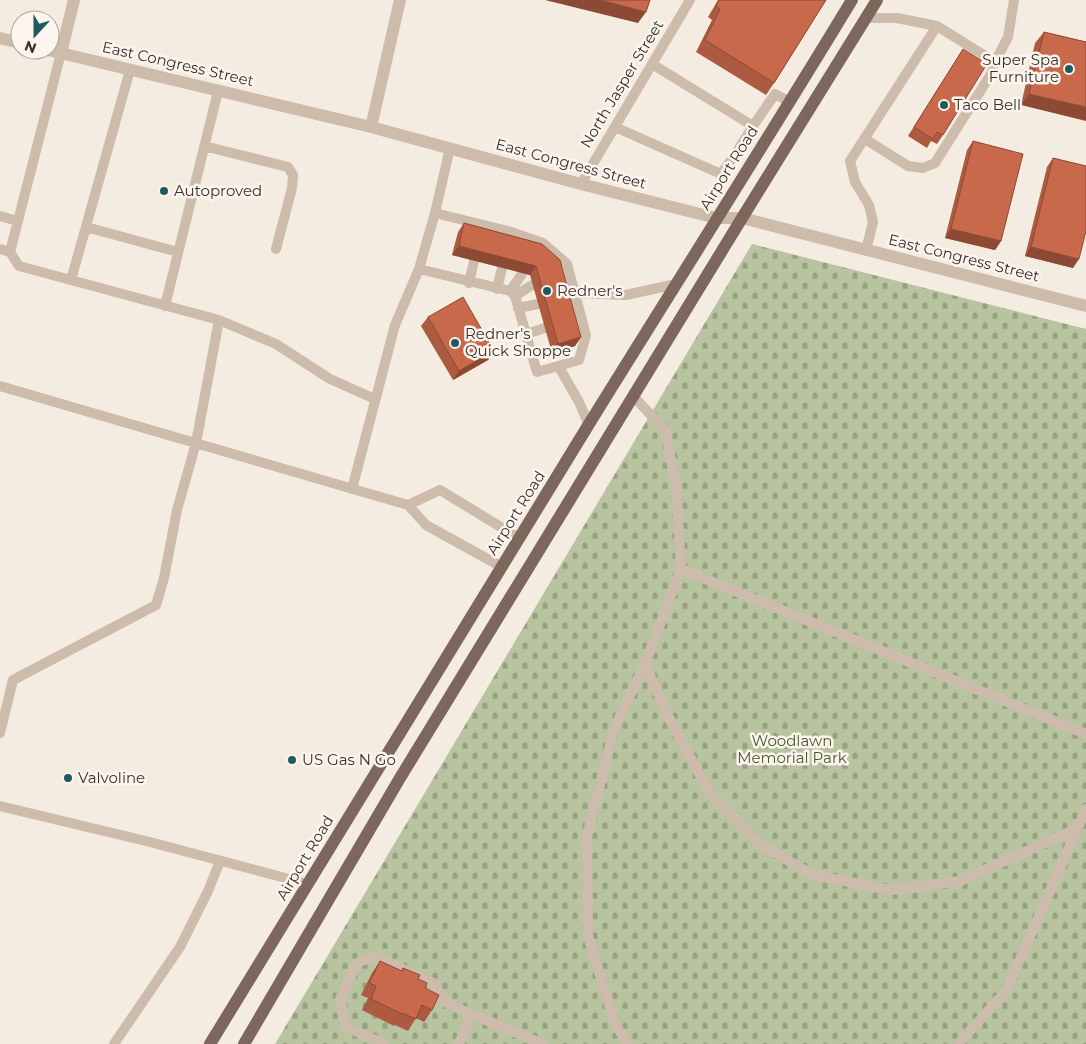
<svg xmlns="http://www.w3.org/2000/svg" width="1086" height="1044" font-family="Montserrat,sans-serif">
<style>
.cemetery{fill:url(#cemetery-stones)}
.lines{fill:none;stroke-linecap:round;stroke-linejoin:round}
.lane{stroke:#cdbbac;stroke-width:10}
.street{stroke:#cdbbac;stroke-width:12}
.primary{stroke:#7d675c;stroke-width:12}
.wall{fill:#ac5a40}
.shaded-wall{fill:#8c4a34}
.building{fill:#c8694b;stroke:#8c4a34}
.poi-dot{fill:#1f5a5e;stroke:#fbf5ee;stroke-width:2}
.labels{text-anchor:middle;stroke-width:5;stroke-linejoin:round;paint-order:stroke}
.poi-label{font-size:15px;fill:#3b302b;stroke:#fbf5ee;text-anchor:start}
.street-label{font-size:15px;fill:#3b302b;stroke:#fbf5ee}
.park-label{font-size:15px;fill:#4a5a2e;stroke:#fbf5ee}
</style>
<defs>
<pattern id="cemetery-stones" width="16" height="16" patternUnits="userSpaceOnUse" patternTransform="scale(1.25)"><rect width="16" height="16" fill="#b8c4a0"/><path d="M2 7V4a2 2 0 0 1 4 0v3zM10 15v-3a2 2 0 0 1 4 0v3z" fill="#97a083"/></pattern>
</defs>
<rect width="100%" height="100%" fill="#f4ebe1"/>
<path class="cemetery" d="M752,244L1086,329V1044H275Z"/>
<g class="lines">
<path class="lane" d="M866,18H897L937,26
M652,64L753,126L775,94L790,102
M615,127L721,174L735,155L753,126
M865,139L908,166L923,168L935,163L991,74L995,62
M204,146L288,167L293,175L292,188L276,249
M581,184L690,0
M0,216L18,221
M86,227L178,252
M0,249L10,252L61,53
M866,250L873,222L869,205L855,182L850,161L937,26L995,62L1008,37L1014,0
M419,269L510,291L515,296L537,372L579,360L586,335L567,264L543,243L511,232L435,213L450,148
M71,280L130,70
M469,283L474,261
M497,289L502,268
M510,291L522,274
M568,295L575,293L626,295L676,284
M515,296L532,285
M165,306L218,91
M518,308L538,304
M219,320L276,344L330,379L375,399
M526,334L545,328
M559,367L579,402L589,425
M0,386L408,505L426,525L502,567
M352,489L395,325L419,269L435,213
M408,505L440,490L519,538
M681,569L1086,734
M645,664L669,718L709,792L760,844L813,875L891,890L960,881L1076,829
M0,733L13,680L156,605L164,578L177,510L196,443L219,320L19,266L10,252
M0,806L146,841L308,884
M114,1044L180,947L208,891L220,861
M384,1044L346,1027L340,999L357,963L374,956L435,984L442,1001L471,1014
M459,1044L471,1014L543,1044
M628,1044L615,1024L588,936L587,836L614,729L645,664L681,569L676,483L665,430L634,397
M958,1044L1006,991L1086,809"/>
<path class="street" d="M0,38L20,43
M48,50L371,127L581,184L716,218H742L1086,306
M61,53L74,0
M371,127L400,0"/>
<path class="primary" d="M210,1044C338,838 462,630 589,424C677,282 766,142 852,0
M244,1044L400,778L742,218L877,0"/>
</g>
<path class="wall" d="M718,0H826L774,83L766,95L696,52L712,20L708,17Z
M1044,32L1086,42L1021,105L1035,43Z
M963,49L943,135L937,144L931,141L927,148L908,136Z
M973,141L1001,241L995,250L945,238L967,150Z
M1053,158L1073,268L1025,256L1047,167Z
M464,223L542,244L581,337L575,346L552,353L530,275L452,255L458,232Z
M428,317L494,351L488,360L453,380L421,326Z
M380,961L401,971L403,968L418,979L425,988L432,1010L424,1022L416,1018L408,1031L395,1025L394,1026L362,1010L368,998L361,995L372,973Z"/>
<path class="shaded-wall" d="M545,0H600L646,12L638,23Z
M1029,94L1086,107V121L1021,105Z
M951,229L1001,241L995,250L945,238Z
M459,246L536,266L530,275L452,255Z
M1031,247L1079,259L1073,268L1025,256Z
M581,337L575,346L552,353L558,344Z
M494,351L488,360L453,380L459,371Z"/>
<path class="building" d="M600,0H650L646,12Z
M719,0H826L774,83L705,40L720,9L716,6Z
M1044,32L1086,42V107L1029,94Z
M963,49L987,64L943,135L937,132L933,139L914,127Z
M973,141L1023,154L1001,241L951,229Z
M1053,158L1086,166V231L1079,259L1031,247Z
M464,223L542,244L560,260L581,337L558,344L536,266L459,246Z
M463,297L494,351L459,371L428,317Z
M380,961L402,971L403,968L420,975L418,979L427,983L425,988L439,995L432,1010L422,1005L416,1019L402,1013V1014L371,999L376,986L369,983Z"/>
<g class="poi-dot">
<circle cx="1069" cy="69" r="5"/>
<circle cx="944" cy="105" r="5"/>
<circle cx="164" cy="191" r="5"/>
<circle cx="547" cy="291" r="5"/>
<circle cx="455" cy="343" r="5"/>
<circle cx="292" cy="760" r="5"/>
<circle cx="68" cy="778" r="5"/>
</g>
<g class="labels">
<g class="poi-label">
<text x="1059" y="65" text-anchor="end">Super Spa<tspan x="1059" dy="17">Furniture</tspan></text>
<text x="954" y="110">Taco Bell</text>
<text x="174" y="196">Autoproved</text>
<text x="557" y="296">Redner's</text>
<text x="465" y="339">Redner's<tspan x="465" dy="17">Quick Shoppe</tspan></text>
<text x="302" y="765">US Gas N Go</text>
<text x="78" y="783">Valvoline</text>
</g>
<g class="street-label">
<text transform="translate(178 64) rotate(13)" y="5">East Congress Street</text>
<text transform="translate(622 84) rotate(-59)" y="5">North Jasper Street</text>
<text transform="translate(571 164) rotate(15)" y="5">East Congress Street</text>
<text transform="translate(729 168) rotate(-58)" y="5">Airport Road</text>
<text transform="translate(964 258) rotate(14)" y="5">East Congress Street</text>
<text transform="translate(516 513) rotate(-58)" y="5">Airport Road</text>
<text transform="translate(305 858) rotate(-59)" y="5">Airport Road</text>
</g>
<g class="park-label">
<text x="792" y="746">Woodlawn<tspan x="792" dy="17">Memorial Park</tspan></text>
</g>
</g>
<g transform="translate(35 35) rotate(201)"><circle r="24" fill="#fbf5ee" stroke="#aea6a0"/>
<path d="M0-4L9 19L0 12L-9 19Z" fill="#1f5a5e"/>
<text y="-8" font-size="14" font-weight="bold" text-anchor="middle" fill="#3b302b">N</text>
</g>
</svg>
